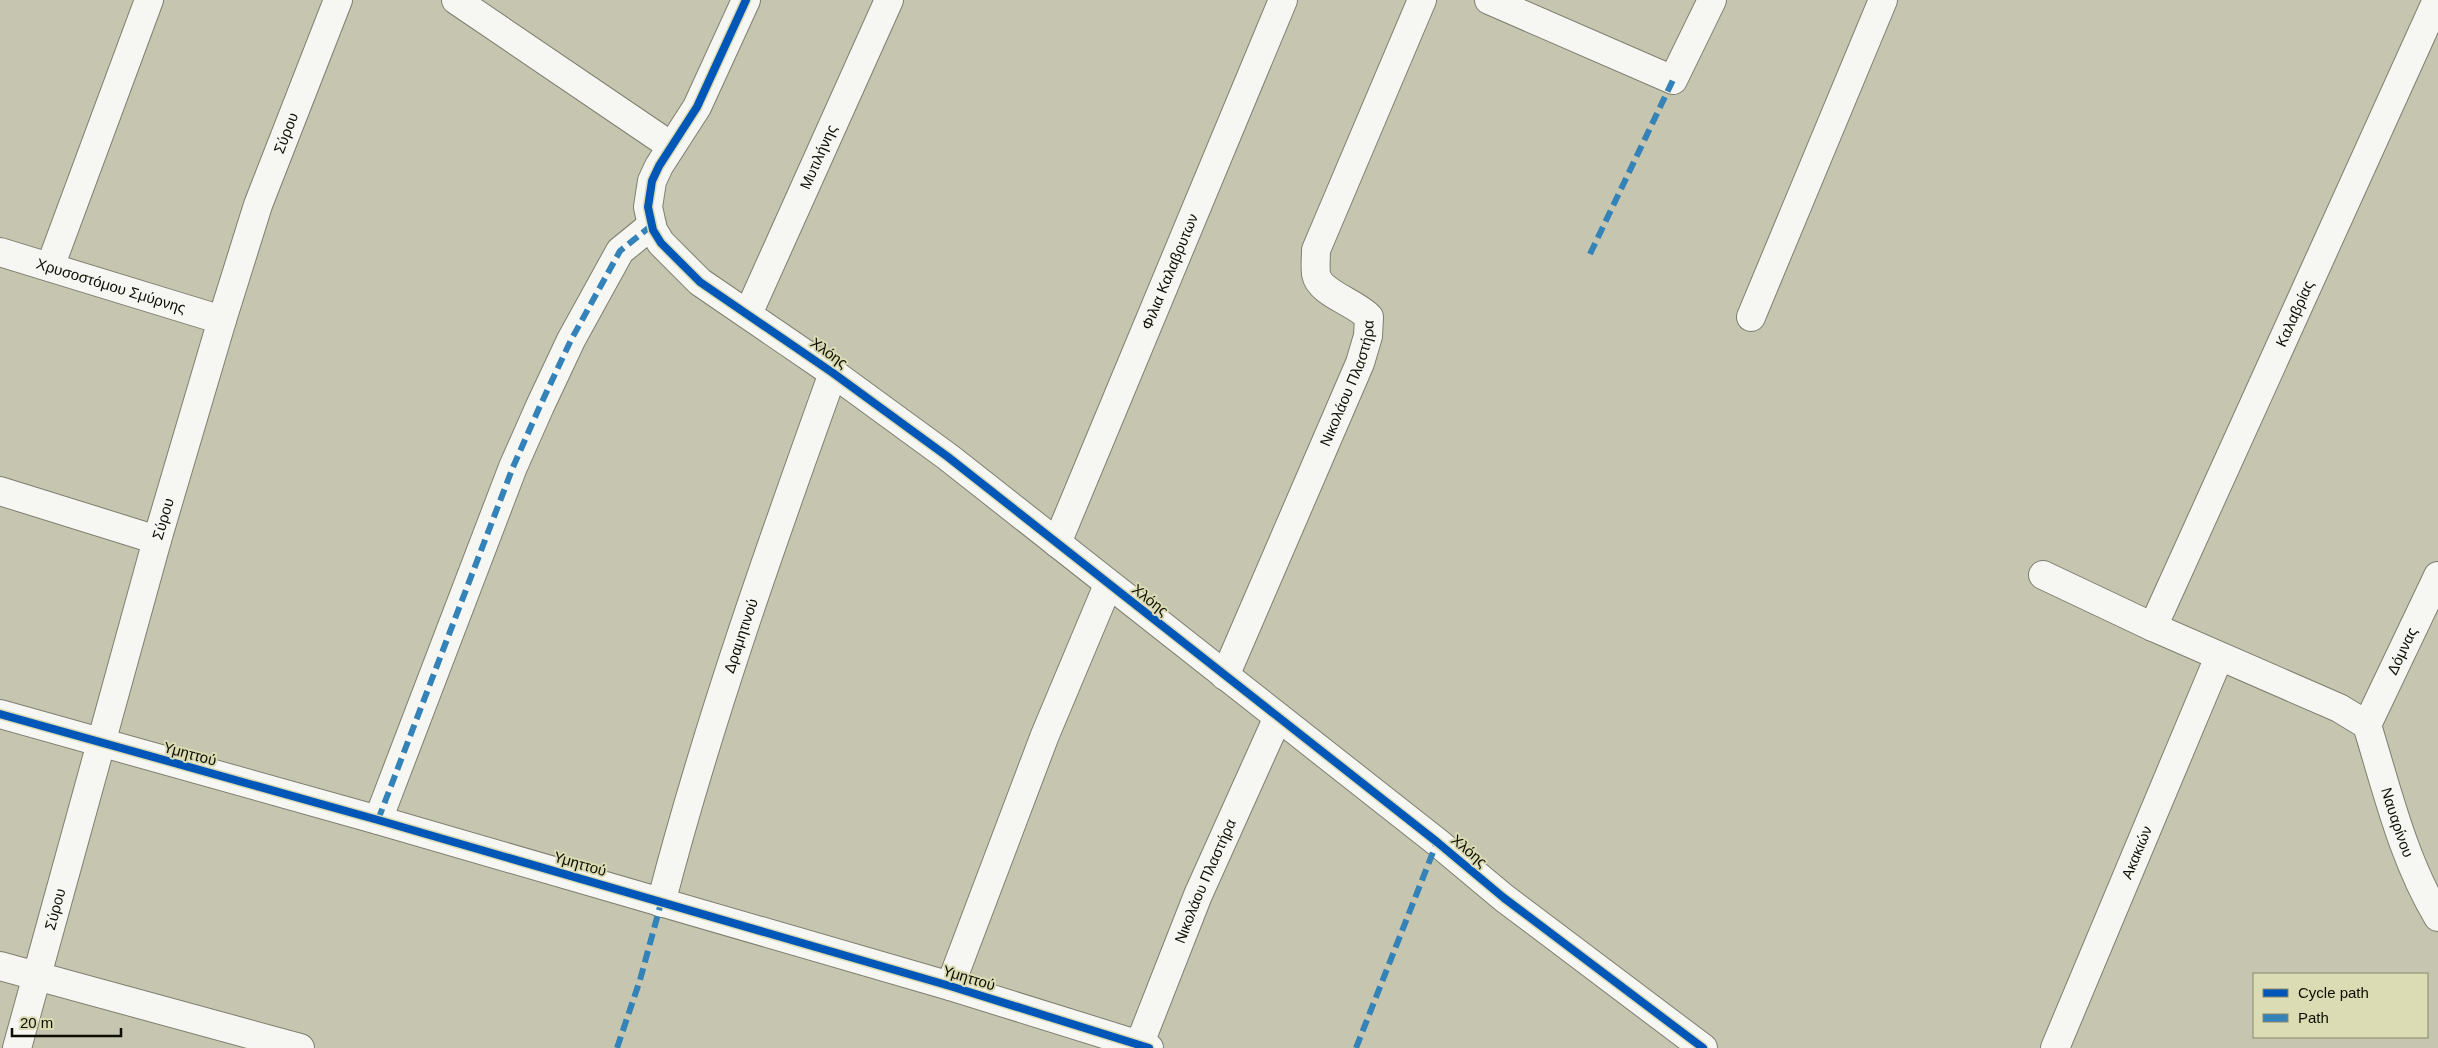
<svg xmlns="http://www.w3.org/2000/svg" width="2438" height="1048" font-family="Helvetica,sans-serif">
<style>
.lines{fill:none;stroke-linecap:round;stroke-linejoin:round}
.street-casing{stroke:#7f7f6f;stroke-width:30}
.secondary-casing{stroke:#7f7f6f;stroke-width:30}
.street{stroke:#f6f6f3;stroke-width:28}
.secondary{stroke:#f6f6f3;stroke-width:28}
.quiet{stroke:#3382b8;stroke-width:6;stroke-dasharray:12 6;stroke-linecap:butt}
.cycleway-casing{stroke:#dbdbb4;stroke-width:11}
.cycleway{stroke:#0057b8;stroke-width:8}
.labels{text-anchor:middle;stroke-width:4;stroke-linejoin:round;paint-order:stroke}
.street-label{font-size:15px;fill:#0e0e02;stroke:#dbdbb4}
</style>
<rect width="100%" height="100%" fill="#c5c5b0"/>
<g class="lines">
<defs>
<g id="street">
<path d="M456,0L671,146"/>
<path d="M746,0L697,107L659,166L652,181L648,207L653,230L661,243L700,282L833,373L948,457L1437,842L1504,898L1703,1048"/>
<path d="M1489,0L1673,80L1712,0"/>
<path id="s1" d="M0,252L222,320"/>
<path d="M50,267L149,0"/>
<path id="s2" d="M748,314L889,0"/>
<path d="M1751,317L1883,0"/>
<path d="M0,491L157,540"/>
<path id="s3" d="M1057,543L1283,0"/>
<path d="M2043,575L2153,627L2339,708L2367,725"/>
<path id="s4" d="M2153,627L2437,0"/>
<path id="s5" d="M1225,676L1360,363L1368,336L1369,317C1355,302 1319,293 1316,274C1315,266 1316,258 1316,250L1422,0"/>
<path d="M0,714L378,820L950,986L1149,1048"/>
<path id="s6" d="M2367,725C2387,790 2403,859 2438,917"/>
<path id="s7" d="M2367,725L2438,576"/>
<path d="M378,820L513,467L540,406L571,340L620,251L652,225"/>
<path id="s8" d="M661,903C708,722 770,548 833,373"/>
<path d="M0,966L300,1048"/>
<path d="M950,986L1045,735L1108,585"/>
<path id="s9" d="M1138,1048L1198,895L1278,717"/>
<path id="s10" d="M2055,1048L2219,657"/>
</g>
<g id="secondary">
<path id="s11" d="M17,1048L157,540L222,320L258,205L338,0"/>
</g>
</defs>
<use href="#street" class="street-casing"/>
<use href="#secondary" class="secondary-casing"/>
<use href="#street" class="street"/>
<use href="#secondary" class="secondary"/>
<path class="quiet" d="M1590,254L1673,80
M378,820L513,467L540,406L571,340L620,251L652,225
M617,1048L640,980L661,903
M1356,1048L1437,842"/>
<defs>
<path id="cycleway" d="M746,0L697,107L659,166L652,181L648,207L653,230L661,243L700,282L833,373L948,457L1437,842L1504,898L1703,1048
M0,714L378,820L950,986L1149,1048"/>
</defs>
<use href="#cycleway" class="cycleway-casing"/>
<use href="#cycleway" class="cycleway"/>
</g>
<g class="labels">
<g class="street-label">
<text dy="5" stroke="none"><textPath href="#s11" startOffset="954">Σύρου</textPath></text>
<text dy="5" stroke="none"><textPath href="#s2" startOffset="172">Μυτιλήνης</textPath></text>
<text dy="5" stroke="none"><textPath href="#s3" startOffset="294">Φιλια Καλαβρυτων</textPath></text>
<text dy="5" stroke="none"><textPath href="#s1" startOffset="116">Χρυσοστόμου Σμύρνης</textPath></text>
<text dy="5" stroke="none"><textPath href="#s4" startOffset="344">Καλαβρίας</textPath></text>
<text transform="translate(829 353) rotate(35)" y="5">Χλόης</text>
<text dy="5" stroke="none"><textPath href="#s5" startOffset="318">Νικολάου Πλαστήρα</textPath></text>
<text dy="5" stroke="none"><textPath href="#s11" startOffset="549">Σύρου</textPath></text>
<text transform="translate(1150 600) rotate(38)" y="5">Χλόης</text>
<text dy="5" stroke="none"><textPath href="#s8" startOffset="279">Δραμητινού</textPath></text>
<text dy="5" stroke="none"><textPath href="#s7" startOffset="82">Δόμνας</textPath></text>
<text transform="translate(190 754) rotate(15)" y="5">Υμηττού</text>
<text dy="5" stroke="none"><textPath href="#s6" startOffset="102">Ναυαρίνου</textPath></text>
<text transform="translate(1469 851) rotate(40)" y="5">Χλόης</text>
<text dy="5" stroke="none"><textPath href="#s10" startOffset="212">Ακακιών</textPath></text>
<text transform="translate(580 864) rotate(16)" y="5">Υμηττού</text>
<text dy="5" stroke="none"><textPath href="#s9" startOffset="180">Νικολάου Πλαστήρα</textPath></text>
<text dy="5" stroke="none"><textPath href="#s11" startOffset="144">Σύρου</textPath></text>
<text transform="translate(969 978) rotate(17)" y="5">Υμηττού</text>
</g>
</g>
<rect x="2253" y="973" width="175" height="65" fill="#dbdbb4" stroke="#89896d"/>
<rect x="2263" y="989" width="25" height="8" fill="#0057b8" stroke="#89896d"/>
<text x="2298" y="998" font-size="15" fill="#0e0e02">Cycle path</text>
<rect x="2263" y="1014" width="25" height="8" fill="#3382b8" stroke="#89896d"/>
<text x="2298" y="1023" font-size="15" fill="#0e0e02">Path</text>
<path d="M12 1028v8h109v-8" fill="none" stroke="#0e0e02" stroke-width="2.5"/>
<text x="20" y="1028" font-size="15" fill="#0e0e02" stroke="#dbdbb4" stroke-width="4" paint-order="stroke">20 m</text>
</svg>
